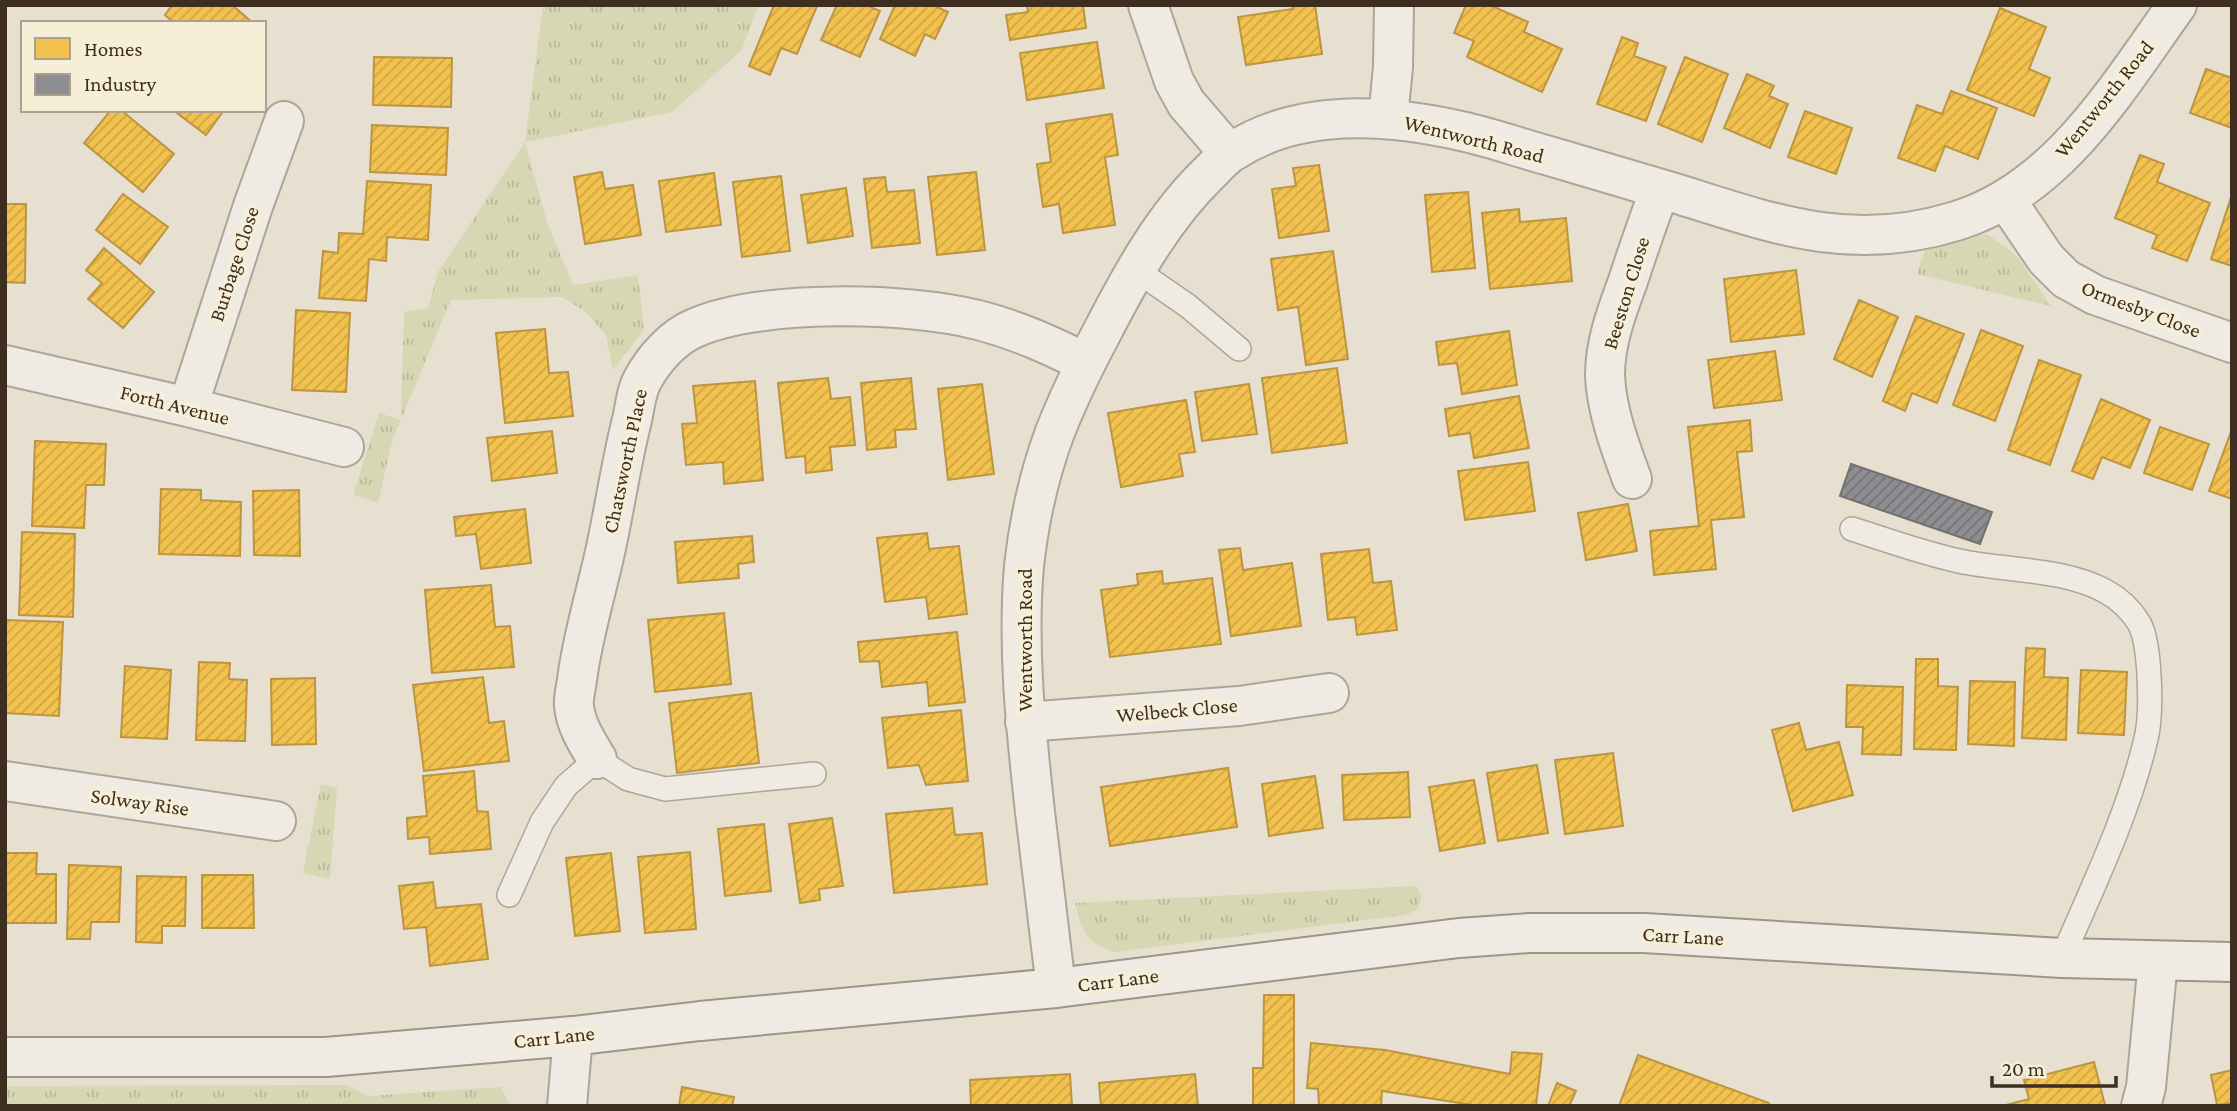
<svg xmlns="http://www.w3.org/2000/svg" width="2237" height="1111" font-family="'Crimson Pro',serif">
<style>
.grass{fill:url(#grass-tufts)}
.homes{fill:url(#homes-hatch);stroke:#bc9540;stroke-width:2}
.industry{fill:url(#industry-hatch);stroke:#757070;stroke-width:2}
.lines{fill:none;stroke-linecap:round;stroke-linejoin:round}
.lane-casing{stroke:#ada599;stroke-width:26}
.street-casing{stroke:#ada599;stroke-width:42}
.secondary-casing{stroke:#9c958a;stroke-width:42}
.lane{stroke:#efebe3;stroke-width:23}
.street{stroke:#efebe3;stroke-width:38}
.secondary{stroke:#efebe3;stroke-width:38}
.labels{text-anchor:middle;stroke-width:7;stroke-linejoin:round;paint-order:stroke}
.street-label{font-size:21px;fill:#3d2e20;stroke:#f7eed8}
</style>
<defs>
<pattern id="grass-tufts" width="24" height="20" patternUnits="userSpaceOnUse" patternTransform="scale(1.75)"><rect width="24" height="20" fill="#d6d7b3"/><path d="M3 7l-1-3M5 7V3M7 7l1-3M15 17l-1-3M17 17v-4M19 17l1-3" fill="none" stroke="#b9b99a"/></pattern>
<pattern id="homes-hatch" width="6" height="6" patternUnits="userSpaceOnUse" patternTransform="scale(1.75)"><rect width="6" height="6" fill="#f2c14e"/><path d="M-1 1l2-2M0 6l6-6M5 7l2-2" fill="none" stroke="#d0a644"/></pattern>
<pattern id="industry-hatch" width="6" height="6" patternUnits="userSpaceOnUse" patternTransform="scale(1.75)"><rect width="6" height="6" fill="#8d8d92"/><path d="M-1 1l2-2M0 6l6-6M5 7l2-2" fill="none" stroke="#747477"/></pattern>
</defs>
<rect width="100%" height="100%" fill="#e7e0d1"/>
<path class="grass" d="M543,5H759L741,51L672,112L525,142L547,222L573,285L638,275L644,330L613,370L606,335L585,311L561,297L451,300L392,441L378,503L353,495L379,413L401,420L404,312L428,308L438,272L525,142Z
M1987,234L2016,255L2051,306L1917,274L1926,246Z
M321,784L337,788L330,879L303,873Z
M1417,886L1421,898L1417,910L1405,915L1114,952C1085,942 1082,931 1075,903Z
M348,1085L367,1096L501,1087L510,1106H5V1086Z"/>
<path class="homes" d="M172,5H232L253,23H174L165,15Z
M774,5L817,6L797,54L781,48L770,75L749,66Z
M837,5H866L880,11L860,57L821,40Z
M895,5H933L948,12L935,39L925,34L915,56L880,39Z
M1027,5H1083L1086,28L1010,40L1006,15L1028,12Z
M1292,5H1315L1322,54L1246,65L1238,17L1293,9Z
M1466,5H1490L1528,22L1524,32L1562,49L1542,92L1467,57L1474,41L1454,33Z
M2000,8L2046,27L2029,69L2050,78L2034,116L1967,90Z
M1622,37L1638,43L1634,56L1666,67L1646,121L1597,104Z
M1097,42L1104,88L1027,100L1020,53Z
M374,57L452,58L451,107L373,105Z
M1685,57L1728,74L1702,142L1658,124Z
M2206,69L2232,78V128L2190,113Z
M1747,74L1774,86L1769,96L1788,104L1770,148L1724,128Z
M1951,91L1997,108L1978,159L1945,146L1935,171L1898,158L1917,105L1942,114Z
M111,110H121L174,154L143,192L84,143Z
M173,110H224L206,135Z
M1805,111L1852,128L1836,174L1788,157Z
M1112,114L1118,155L1105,157L1115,225L1063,233L1059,204L1043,207L1037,164L1051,162L1046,124Z
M372,125L448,128L446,175L370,172Z
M2140,155L2164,164L2157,182L2210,203L2187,261L2152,248L2157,235L2115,218Z
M1319,165L1329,231L1279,238L1272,189L1296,186L1293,168Z
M602,172L605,189L633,185L641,235L585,244L574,177Z
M976,172L985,250L937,255L928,177Z
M714,173L721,225L666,232L659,181Z
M781,176L790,251L742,257L733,182Z
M885,177L887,192L914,190L920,243L872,248L864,179Z
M367,181L431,185L428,240L387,237L386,261L369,259L366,301L319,298L323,251L338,253L339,233L363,234Z
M846,188L853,236L808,243L801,195Z
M1468,192L1475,268L1432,272L1425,195Z
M123,194L168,227L140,264L96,230Z
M2232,194V266L2211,259Z
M5,204H26L25,283L5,282Z
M1519,209L1520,222L1566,218L1572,281L1490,289L1482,213Z
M104,248L154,292L123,328L88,299L102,283L86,270Z
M1333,251L1348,359L1306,365L1298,307L1278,310L1271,259Z
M1796,270L1804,334L1731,342L1724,279Z
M1859,300L1898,317L1872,377L1834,359Z
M296,310L350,313L346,392L292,390Z
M1916,316L1964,334L1937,403L1912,393L1905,411L1883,401Z
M545,329L549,373L568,372L573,416L505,423L496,333Z
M1981,330L2023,346L1995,421L1953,405Z
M1509,331L1517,385L1462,394L1457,363L1439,365L1436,342Z
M1775,351L1782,400L1714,408L1708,360Z
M2039,360L2081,375L2050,465L2008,450Z
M1337,368L1347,443L1272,453L1262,378Z
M828,378L831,399L850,397L855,445L830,447L832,470L806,473L805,456L786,458L778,383Z
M911,378L916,429L895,430L896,447L867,450L861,383Z
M755,381L763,480L724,484L723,462L686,465L682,424L697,423L693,386Z
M982,384L994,474L948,480L938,389Z
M1249,384L1257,434L1202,441L1195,392Z
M1519,396L1529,448L1474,458L1470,433L1449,436L1445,409Z
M2101,399L2150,420L2130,468L2102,457L2093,479L2072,471Z
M1186,400L1195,452L1179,454L1183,476L1121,487L1108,413Z
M1750,420L1752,451L1737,452L1744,517L1711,520L1716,569L1654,575L1650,531L1699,526L1688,427Z
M2160,427L2209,444L2192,490L2144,473Z
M2232,429V499L2209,491Z
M552,431L557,473L492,481L487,438Z
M35,441L106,444L104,485H86L84,528L32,526Z
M1528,462L1535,511L1465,520L1458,471Z
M161,489L201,490V500L241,502L240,556L159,554Z
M299,490L300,556L254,555L253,491Z
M1628,504L1637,551L1586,560L1578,513Z
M525,509L531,563L481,569L476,534L456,536L454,517Z
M22,532L75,534L73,617L19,615Z
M927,533L929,549L959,546L967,614L929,619L926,597L885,602L877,538Z
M752,536L754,562L738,564L739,578L678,583L675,542Z
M1240,548L1243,570L1292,563L1301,626L1231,636L1219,550Z
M1369,549L1373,583L1391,581L1397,630L1357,635L1355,617L1328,620L1321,554Z
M1162,571L1163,584L1212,578L1221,644L1110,657L1101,590L1138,585L1137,574Z
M491,585L495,627L510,626L514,667L432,673L425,590Z
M724,613L731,684L655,692L648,620Z
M5,620L63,622L59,716L5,713Z
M957,632L965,702L929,706L927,682L882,687L879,661L860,662L858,642Z
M2026,648L2045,649L2044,677L2068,678L2066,740L2022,738Z
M1916,659H1938V686L1958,687L1956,750L1914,749Z
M199,662L230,663L229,679L247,680L245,741L196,740Z
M125,666L171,670L167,739L121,737Z
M2081,670L2127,672L2124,735L2078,733Z
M483,677L489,723L504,721L509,761L424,771L413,685Z
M315,678L316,744L272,745L271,679Z
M1970,681L2015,682L2014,746L1968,744Z
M1847,685L1903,687L1901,755L1862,754L1863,727H1846Z
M751,693L759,763L677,773L669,703Z
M961,710L968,781L926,785L919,765L888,768L882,718Z
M1799,723L1806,750L1839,742L1853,795L1793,811L1772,730Z
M1613,753L1623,826L1565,834L1555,760Z
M1537,765L1548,833L1498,841L1487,773Z
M1228,768L1237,827L1110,846L1101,787Z
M474,771L477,811L488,812L491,849L430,854L429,837L408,839L407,818L427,816L423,776Z
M1408,772L1410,817L1344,820L1342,775Z
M1315,776L1323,828L1269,836L1262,784Z
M1474,780L1485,843L1440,851L1429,787Z
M952,808L955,835L982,833L987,884L894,893L886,814Z
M832,818L843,886L819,889L820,900L800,903L789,824Z
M764,824L771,891L725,896L718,829Z
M690,852L696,929L645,933L638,857Z
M5,853H37L36,874H56V923H5Z
M611,853L620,931L575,936L566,858Z
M69,865L121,867L119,922H91L90,939H67Z
M202,875H253L254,928H202Z
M137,876L186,877L185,926H162V943L136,942Z
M433,882L436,908L481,904L488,959L430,966L426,927L404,929L399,886Z
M1264,995H1294V1106H1253V1068H1263Z
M1311,1043L1385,1050L1510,1074L1512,1052L1542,1054L1536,1106H1479L1382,1091L1381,1106H1319L1318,1089L1307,1088Z
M1638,1055L1769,1103L1768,1106H1619Z
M2094,1062L2105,1105L2002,1106L2029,1099L2024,1080Z
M2232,1070V1103L2217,1105L2211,1075Z
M1070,1074L1072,1106H971L970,1080Z
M1195,1074L1198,1106H1101L1099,1083Z
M1557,1083L1576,1091L1569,1106H1548Z
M682,1087L734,1097L732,1106H679Z"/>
<path class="industry" d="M1851,464L1992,512L1980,544L1840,496Z"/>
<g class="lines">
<defs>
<path id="lane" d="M1136,270L1188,306L1239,349
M1852,529C1887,540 1922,553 1959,561C2005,571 2062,568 2105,591C2118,598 2131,610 2139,623C2151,644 2152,715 2146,739C2128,815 2093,886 2062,958
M509,895L542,822L566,786L597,759L628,779L665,789L814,774"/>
<path id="street" d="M1148,5L1174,81L1186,103L1229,153
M1388,118L1393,67L1394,5
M2006,200L2046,259L2066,279L2095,295L2232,343
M5,365L188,407L344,447
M188,407L253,206L284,121
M1632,479C1620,447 1606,409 1605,375C1605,342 1617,311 1628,281C1638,250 1649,219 1660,189
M1025,722L1239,706L1329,693
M597,759C587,742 576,726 574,706C573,698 576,688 577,680C582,640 594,600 603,561C614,514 620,467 632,420C635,407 636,391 643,379C654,359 673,337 695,328C760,299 909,302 978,320C1017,330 1050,345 1086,363
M5,781L276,821
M1056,988C1049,929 1042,870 1035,812C1026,730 1017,649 1024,566C1029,521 1039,475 1055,432C1068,399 1084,366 1101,334C1131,276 1163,217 1210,172C1217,165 1224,157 1232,152C1299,108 1385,114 1461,131C1489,137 1517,147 1546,155C1590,168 1634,181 1678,194C1776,225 1853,253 1956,221C2058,190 2118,87 2177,5
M567,1106L573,1036
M2141,1106L2146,1087L2158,961"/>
<path id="secondary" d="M5,1057H326L573,1036L700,1021L1056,988L1459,938L1529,933H1644L2062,958L2232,962"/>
</defs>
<use href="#lane" class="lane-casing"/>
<use href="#street" class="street-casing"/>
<use href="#secondary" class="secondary-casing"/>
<use href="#lane" class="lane"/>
<use href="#street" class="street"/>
<use href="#secondary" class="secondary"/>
</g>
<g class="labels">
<g class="street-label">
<text transform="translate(2104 99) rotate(-51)" y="7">Wentworth Road</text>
<text transform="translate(1474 139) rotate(14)" y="7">Wentworth Road</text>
<text transform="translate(234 264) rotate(-72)" y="7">Burbage Close</text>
<text transform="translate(1626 293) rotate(-73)" y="7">Beeston Close</text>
<text transform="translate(2141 309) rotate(21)" y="7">Ormesby Close</text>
<text transform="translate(175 405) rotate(14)" y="7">Forth Avenue</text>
<text transform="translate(625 461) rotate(-78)" y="7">Chatsworth Place</text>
<text transform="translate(1025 640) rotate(-90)" y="7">Wentworth Road</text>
<text transform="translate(1177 710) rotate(-5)" y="7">Welbeck Close</text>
<text transform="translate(140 802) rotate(8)" y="7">Solway Rise</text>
<text transform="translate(1683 936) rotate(3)" y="7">Carr Lane</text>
<text transform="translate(1118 980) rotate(-7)" y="7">Carr Lane</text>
<text transform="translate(554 1037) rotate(-6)" y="7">Carr Lane</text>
</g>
</g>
<rect width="2237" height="1111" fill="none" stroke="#3d2e20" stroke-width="14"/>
<rect x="21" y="21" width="245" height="91" fill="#f7eed8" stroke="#ada18e" stroke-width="2"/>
<rect x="35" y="38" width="35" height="21" fill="#f2c14e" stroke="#ada18e" stroke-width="2"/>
<text x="84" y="56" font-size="21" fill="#3d2e20">Homes</text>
<rect x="35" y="74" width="35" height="21" fill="#8d8d92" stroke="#ada18e" stroke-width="2"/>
<text x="84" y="91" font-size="21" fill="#3d2e20">Industry</text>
<path d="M1992 1076v10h124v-10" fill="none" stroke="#3d2e20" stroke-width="3.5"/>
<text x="2002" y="1076" font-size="21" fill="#3d2e20" stroke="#f7eed8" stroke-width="5" paint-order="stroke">20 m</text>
</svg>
